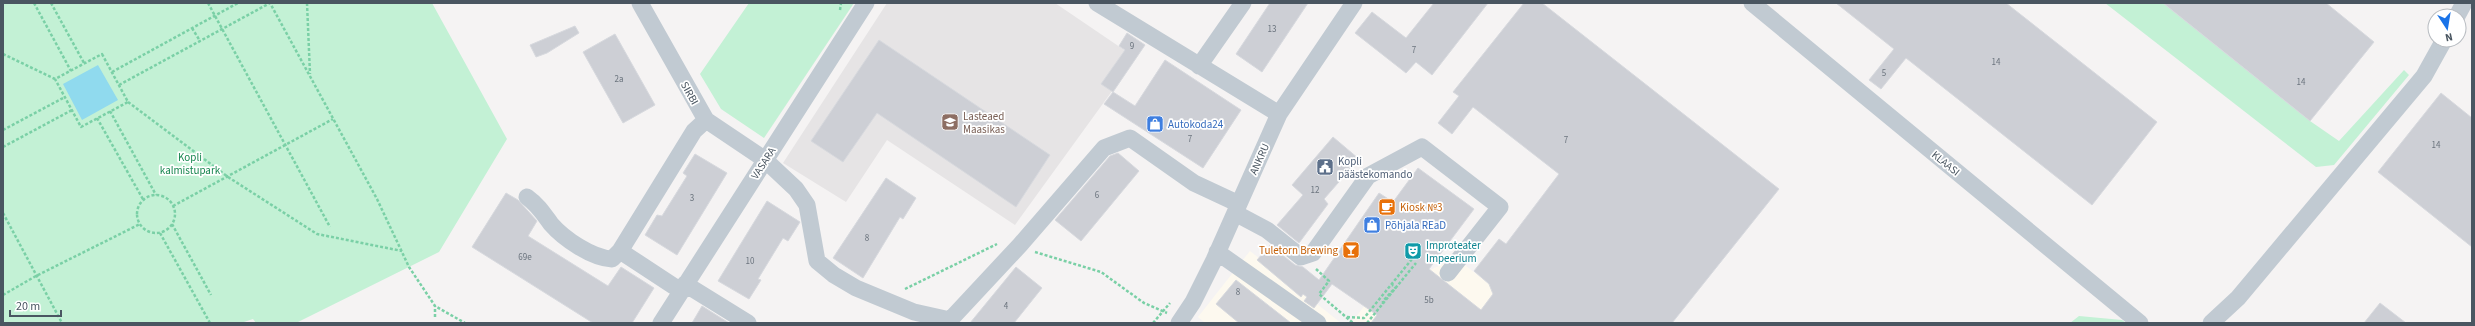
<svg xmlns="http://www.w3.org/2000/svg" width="2475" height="326" font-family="'Source Sans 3',sans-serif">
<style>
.commercial{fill:#fdf9ef}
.education{fill:#e6e4e5}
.green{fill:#c3f1d5}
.water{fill:#90daee}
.building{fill:#cdcfd5;stroke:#d7d9de}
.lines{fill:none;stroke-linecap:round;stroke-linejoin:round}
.path{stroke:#7ad0a6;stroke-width:2.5;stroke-dasharray:3 2;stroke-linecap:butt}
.minor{stroke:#c1cad2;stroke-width:17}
.labels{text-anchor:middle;stroke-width:3.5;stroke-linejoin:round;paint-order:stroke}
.number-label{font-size:9px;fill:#6b747e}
.street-label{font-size:11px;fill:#4a5661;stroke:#fff}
.education-label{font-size:11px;fill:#785e54;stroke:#fff;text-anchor:start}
.shop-label{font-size:11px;fill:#366cbe;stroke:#fff;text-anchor:start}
.park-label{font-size:11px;fill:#17864f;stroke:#fff}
.service-label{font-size:11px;fill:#4e5e75;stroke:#fff;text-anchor:start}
.food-label{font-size:11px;fill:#c56008;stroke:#fff;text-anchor:start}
.culture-label{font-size:11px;fill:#0d838f;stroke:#fff;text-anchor:start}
</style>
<rect width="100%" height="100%" fill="#f5f3f3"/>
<path class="commercial" d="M1250,251L1341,323H1205L1198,317Z
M1407,252L1430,270L1456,258L1538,323H1351Z"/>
<path class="education" d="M887,3H1055L1136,58L1015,225L887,140L846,202L783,163Z"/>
<path class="green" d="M3,3H432L507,139L439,252L296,323H256L253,319L241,323H3Z
M749,3H854L764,138L721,109L700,74Z
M2105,3H2163L2310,121L2339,141L2404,70L2409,75L2334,165L2316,167Z
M2079,316L2122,320L2126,323H2070Z"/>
<path class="water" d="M98,65L118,100L82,120L63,84Z"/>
<path class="building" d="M1270,3H1308L1262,72L1236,54Z
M1434,3H1488L1432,75L1416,62L1406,73L1355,33L1372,12L1406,38Z
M1524,3H1542L1779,189L1672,323H1371L1377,315L1332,284L1314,308L1304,301L1307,297L1303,294L1301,297L1257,260L1270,245L1295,265L1303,267L1319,280L1379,193L1393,202L1418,168L1474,209L1429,269L1481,310L1493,294L1489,284L1474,271L1499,239L1506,244L1559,174L1473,107L1452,134L1438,123L1459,96L1453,92Z
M1836,3H2006L2157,122L2092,205L1906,58L1881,89L1869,80L1894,49Z
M2163,3H2326L2374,42L2310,121Z
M575,26L579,33L547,53L536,57L530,45Z
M1127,33L1145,45L1113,92L1101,84L1125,50L1119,46Z
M615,34L655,105L623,123L583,52Z
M879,40L1050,155L1016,207L877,113L843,162L811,141Z
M1165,60L1241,110L1203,168L1104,104L1113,92L1135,106Z
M2441,93L2472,118V247L2378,172Z
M1333,137L1359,159L1324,199L1328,204L1299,243L1277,225L1303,195L1292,185Z
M1118,153L1139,171L1081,241L1055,220L1110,156Z
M695,154L727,173L677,255L645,235L657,215L662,216L687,176L683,173Z
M886,178L916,198L903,219L900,217L863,278L833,258Z
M506,193L518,200L537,221L528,236L608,286L621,267L654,288L632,323H593L472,247Z
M767,201L800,222L788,241L783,238L758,279L761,280L749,299L718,281Z
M1016,267L1042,288L1014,323H970Z
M1236,280L1291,323H1239L1216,304Z
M2380,303L2406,323H2364Z
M702,306L729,323H692Z"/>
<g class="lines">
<path class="path" d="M34,3L71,71
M51,3L84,63
M208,3L330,227
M307,3L310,74
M840,10L841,3
M192,28L200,41
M3,54L55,79
M102,54L128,102L81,127L55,79Z
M112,72L238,3
M119,85L270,3L377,199L409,267L435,306L465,323
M128,102L228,177L317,234L402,251
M110,111L156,195
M97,118L144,201
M3,130L65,97
M3,147L72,110
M137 214a19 19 0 1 1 38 0a19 19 0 1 1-38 0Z
M173,206L333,119
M3,213L62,323
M172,224L211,295
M160,233L210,323
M1035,252L1101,272L1144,303L1167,313
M1316,269L1329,281L1319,294L1353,323
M905,289L997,244
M3,295L36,276L140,224
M1383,304V301L1396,287L1392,285
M435,317V306
M1347,317L1364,318L1412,259
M1153,323L1170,303
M1367,323L1416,263"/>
<path class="minor" d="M640,3L706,120L764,159L796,189L807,205L817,261L834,275L856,288L914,312L950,320L1020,245L1104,148L1130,138L1194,183L1239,204
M1097,3L1279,114
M1752,3L2140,323
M2457,16L2464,3
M1199,66L1243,3
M527,197C538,205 543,213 551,224C564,239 592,258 612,259L620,251L681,291
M1235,213L1267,230L1301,257L1313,253L1368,176L1422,147L1500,207L1448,273
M620,251L694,131L706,120
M1217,252L1318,323
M685,284L748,323
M661,323L866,3
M1179,323L1193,302L1214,260L1279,114L1354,3
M2211,323L2238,298L2424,76L2444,40"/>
</g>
<defs>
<symbol id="school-square" viewBox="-11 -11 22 22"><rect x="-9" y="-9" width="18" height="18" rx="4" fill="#8d6e63" stroke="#fff"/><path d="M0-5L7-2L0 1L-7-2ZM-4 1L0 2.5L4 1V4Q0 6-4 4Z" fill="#fff"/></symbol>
<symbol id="shop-square" viewBox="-11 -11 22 22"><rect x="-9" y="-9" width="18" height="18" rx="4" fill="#3f7fe0" stroke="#fff"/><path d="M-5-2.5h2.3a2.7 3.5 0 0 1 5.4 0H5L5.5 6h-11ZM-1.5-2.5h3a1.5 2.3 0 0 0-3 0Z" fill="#fff"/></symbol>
<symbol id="civic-square" viewBox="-11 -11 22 22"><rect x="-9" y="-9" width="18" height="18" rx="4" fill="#5c6f8a" stroke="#fff"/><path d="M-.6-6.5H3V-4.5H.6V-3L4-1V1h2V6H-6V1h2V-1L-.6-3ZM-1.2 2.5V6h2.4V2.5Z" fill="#fff"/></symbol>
<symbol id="cafe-square" viewBox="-11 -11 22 22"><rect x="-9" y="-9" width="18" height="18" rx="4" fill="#e8710a" stroke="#fff"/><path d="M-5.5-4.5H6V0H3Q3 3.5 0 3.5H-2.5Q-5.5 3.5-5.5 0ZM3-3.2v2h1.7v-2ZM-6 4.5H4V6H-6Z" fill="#fff"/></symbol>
<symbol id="bar-square" viewBox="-11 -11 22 22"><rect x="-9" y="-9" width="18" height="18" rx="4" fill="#e8710a" stroke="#fff"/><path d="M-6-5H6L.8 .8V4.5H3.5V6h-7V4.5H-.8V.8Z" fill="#fff"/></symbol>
<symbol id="theatre-square" viewBox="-11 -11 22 22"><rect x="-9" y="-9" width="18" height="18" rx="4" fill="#0f9aa8" stroke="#fff"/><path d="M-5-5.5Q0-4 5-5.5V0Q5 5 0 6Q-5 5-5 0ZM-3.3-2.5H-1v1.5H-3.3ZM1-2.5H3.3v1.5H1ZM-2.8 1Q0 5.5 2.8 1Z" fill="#fff"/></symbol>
</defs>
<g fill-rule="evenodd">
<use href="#school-square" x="940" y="112" width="20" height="20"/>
<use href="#shop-square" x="1145" y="114" width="20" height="20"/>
<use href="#civic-square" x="1315" y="157" width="20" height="20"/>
<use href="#cafe-square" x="1377" y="197" width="20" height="20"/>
<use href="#shop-square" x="1362" y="215" width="20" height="20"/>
<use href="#bar-square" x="1341" y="240" width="20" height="20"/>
<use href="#theatre-square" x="1403" y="241" width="20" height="20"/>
</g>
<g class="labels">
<g class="number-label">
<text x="1272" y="32">13</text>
<text x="1132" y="49">9</text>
<text x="1414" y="53">7</text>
<text x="1996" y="65">14</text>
<text x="1884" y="76">5</text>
<text x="619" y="82">2a</text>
<text x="2301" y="85">14</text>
<text x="1190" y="142">7</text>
<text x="1566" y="143">7</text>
<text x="2436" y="148">14</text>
<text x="1315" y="193">12</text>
<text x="1097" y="198">6</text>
<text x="692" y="201">3</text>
<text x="867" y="241">8</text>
<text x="525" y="260">69e</text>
<text x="750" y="264">10</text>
<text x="1238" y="295">8</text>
<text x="1429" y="303">5b</text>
<text x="1006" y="309">4</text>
</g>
<g class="street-label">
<text transform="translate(690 93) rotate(61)" y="4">SIRBI</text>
<text transform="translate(1259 159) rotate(-66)" y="4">ANKRU</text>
<text transform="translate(763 163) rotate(-57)" y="4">VASARA</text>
<text transform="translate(1946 163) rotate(39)" y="4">KLAASI</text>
</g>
<g class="education-label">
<text x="963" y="120">Lasteaed<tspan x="963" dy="13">Maasikas</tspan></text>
</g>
<g class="shop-label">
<text x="1168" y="128">Autokoda24</text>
<text x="1385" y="229">Põhjala REaD</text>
</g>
<g class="park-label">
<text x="190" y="161">Kopli<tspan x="190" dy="13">kalmistupark</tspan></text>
</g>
<g class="service-label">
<text x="1338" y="165">Kopli<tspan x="1338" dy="13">päästekomando</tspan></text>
</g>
<g class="food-label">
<text x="1400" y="211">Kiosk №3</text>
<text x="1338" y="254" text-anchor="end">Tuletorn Brewing</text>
</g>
<g class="culture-label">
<text x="1426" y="249">Improteater<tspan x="1426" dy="13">Impeerium</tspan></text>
</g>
</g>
<rect width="2475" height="326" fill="none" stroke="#4a5661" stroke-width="8"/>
<g transform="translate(2447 28) rotate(168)"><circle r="19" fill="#ffffff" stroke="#b7bbc0"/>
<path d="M0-3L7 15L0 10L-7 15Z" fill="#1a73e8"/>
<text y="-6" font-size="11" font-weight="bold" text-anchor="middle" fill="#4a5661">N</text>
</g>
<path d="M10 310v6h51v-6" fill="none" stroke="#4a5661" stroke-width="2"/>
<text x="16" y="310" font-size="12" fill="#4a5661" stroke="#ffffff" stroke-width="3" paint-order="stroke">20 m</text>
</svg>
